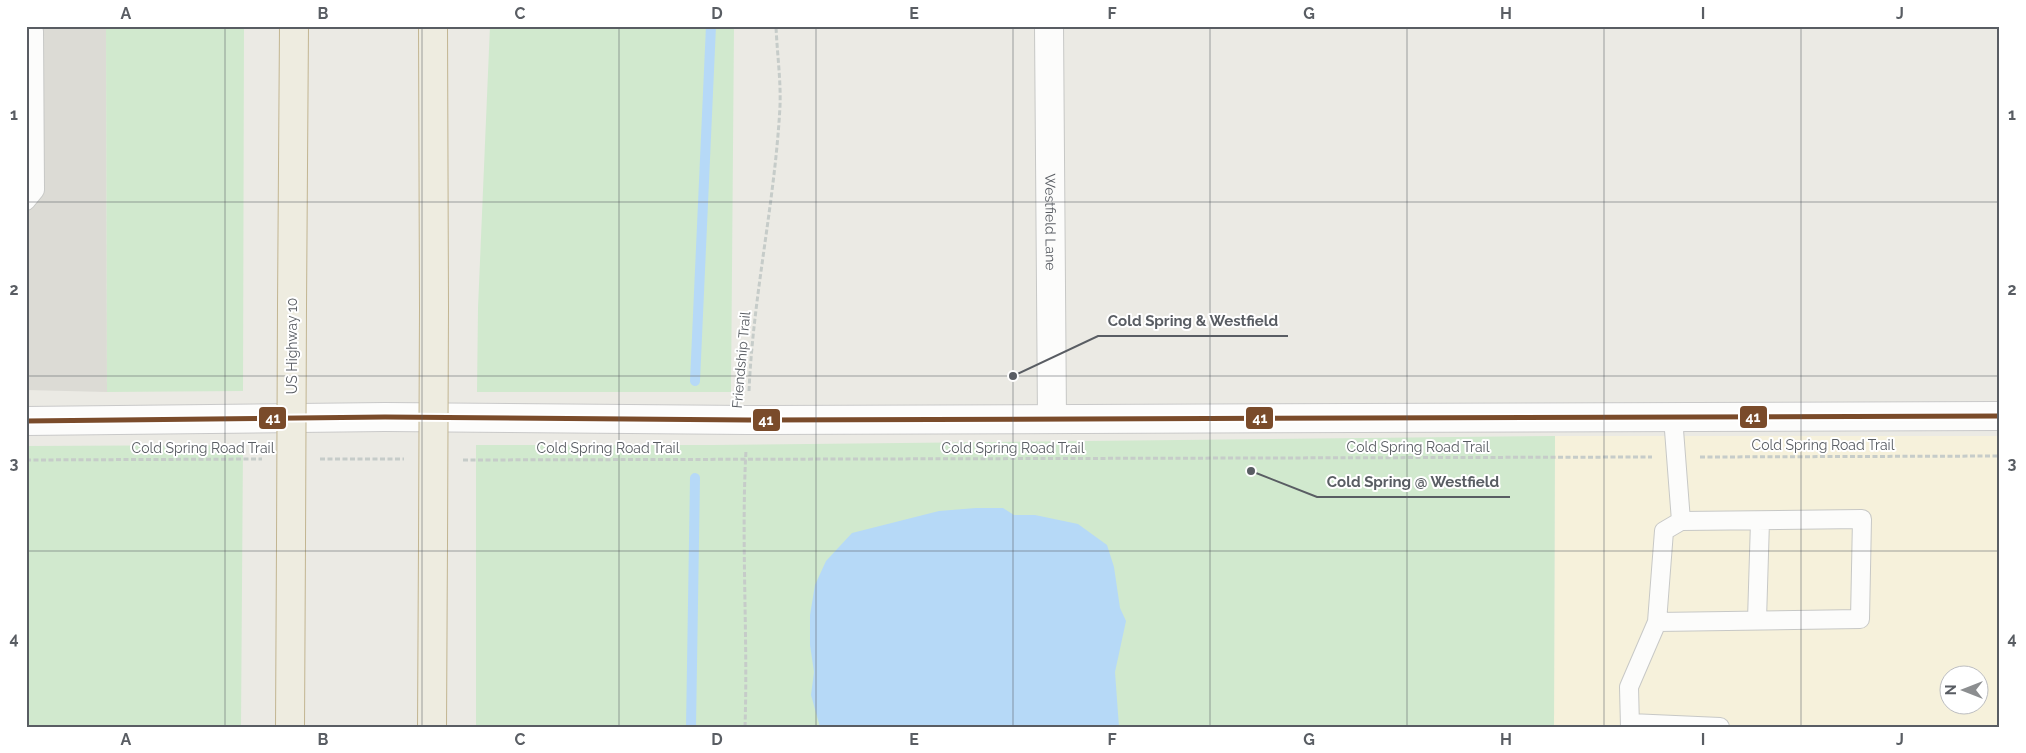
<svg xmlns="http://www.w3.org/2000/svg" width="2026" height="753" font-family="Raleway,sans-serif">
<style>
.commercial{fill:#f6f1db;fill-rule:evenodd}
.industrial{fill:#dcdbd5}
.green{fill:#d1e9ce}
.water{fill:#b6d9f7}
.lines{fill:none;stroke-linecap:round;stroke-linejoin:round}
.stream{stroke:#b6d9f7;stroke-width:10}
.lane-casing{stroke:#c7c8c6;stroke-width:20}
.street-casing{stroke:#c7c8c6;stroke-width:30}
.secondary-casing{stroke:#c9c9c9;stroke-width:30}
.highway-casing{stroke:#c2b591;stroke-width:30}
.path{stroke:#c6ccc9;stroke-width:3;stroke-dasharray:5 2.5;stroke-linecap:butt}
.lane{stroke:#fcfcfb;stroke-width:18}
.street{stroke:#fcfcfb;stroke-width:28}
.secondary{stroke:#fcfcfb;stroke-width:28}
.highway{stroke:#eeece0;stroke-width:28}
.highway-bridge-casing{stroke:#c2b591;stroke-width:30;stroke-linecap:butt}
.highway-bridge{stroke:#eeece0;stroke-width:28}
.bus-1-casing{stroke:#fff;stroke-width:9}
.bus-1{stroke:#7a4b2a;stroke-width:5}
.grid{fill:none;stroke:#595d63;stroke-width:1;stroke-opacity:0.55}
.labels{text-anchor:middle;stroke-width:4;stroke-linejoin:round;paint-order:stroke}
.street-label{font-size:14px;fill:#595d63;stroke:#fff}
.leader{fill:none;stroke:#595d63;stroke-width:2}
.callout-dot{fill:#595d63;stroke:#fff;stroke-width:2}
.callout-label{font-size:15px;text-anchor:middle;font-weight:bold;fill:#595d63;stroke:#fff;stroke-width:4;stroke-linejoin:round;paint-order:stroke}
.line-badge{stroke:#fff;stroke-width:2}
.badge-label{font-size:14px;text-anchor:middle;font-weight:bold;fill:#fff}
.neatline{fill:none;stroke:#595d63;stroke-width:2}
.grid-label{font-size:16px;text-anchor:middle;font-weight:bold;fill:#595d63}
</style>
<rect width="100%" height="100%" fill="#ebeae4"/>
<path class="commercial" d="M1555,436H2000V727H1554ZM1948,676H1978V706H1948Z"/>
<path class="industrial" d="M26,26H106L107,392L26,390Z"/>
<path class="green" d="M106,26H244L243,391L107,392Z
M490,26H734L731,392H477L478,308Z
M1555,436L1554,727H476V445H712Z
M243,445L241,727H26V446Z"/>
<path class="water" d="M976,508H1003L1014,515H1035L1078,524L1107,545L1114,567L1120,608L1126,621L1115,672L1119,727H820L811,695L814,672L810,645V615L815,585L826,561L852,533L939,511Z"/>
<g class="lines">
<path class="stream" d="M695,381L711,26
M691,727L695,478"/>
<defs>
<path id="lane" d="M26,201L35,190L34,31L31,26
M1673,417L1681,521
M1862,519L1860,619L1657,622L1664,531L1681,521Z
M1757,620L1760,521
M1630,723L1720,727
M1630,727L1629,687L1657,622"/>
<g id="street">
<path id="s1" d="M1049,26L1052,419"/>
</g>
<path id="secondary" d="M26,421L385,417L748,420L2000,416"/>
<path id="highway" d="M433,26L434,308
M292,306L294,26
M290,727L291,543
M432,727L433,544"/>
</defs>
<use href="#lane" class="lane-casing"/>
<use href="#street" class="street-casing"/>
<use href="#secondary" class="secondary-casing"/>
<use href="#highway" class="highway-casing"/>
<path class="path" d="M749,391C753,296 775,202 780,106C781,80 777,53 776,26
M1700,457L2000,456
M320,459H404
M26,460L262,459
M463,460L1652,457
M745,727C748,635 741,542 746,450"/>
<use href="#lane" class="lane"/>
<use href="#street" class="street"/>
<use href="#secondary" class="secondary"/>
<use href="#highway" class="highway"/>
<defs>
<path id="highway-bridge" d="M291,543L292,306
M433,544L434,308"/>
</defs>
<use href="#highway-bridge" class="highway-bridge-casing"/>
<use href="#highway-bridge" class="highway-bridge"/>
<defs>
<path id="bus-1" d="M26,421L385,417L748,420L2000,416"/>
</defs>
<use href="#bus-1" class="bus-1-casing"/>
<use href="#bus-1" class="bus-1"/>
</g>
<path class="grid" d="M225,26V727M422,26V727M619,26V727M816,26V727M1013,26V727M1210,26V727M1407,26V727M1604,26V727M1801,26V727M26,202H2000M26,376H2000M26,551H2000"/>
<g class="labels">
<g class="street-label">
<text dy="5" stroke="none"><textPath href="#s1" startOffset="196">Westfield Lane</textPath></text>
<text transform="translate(292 346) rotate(-90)" y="5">US Highway 10</text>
<text transform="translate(741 360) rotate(-85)" y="5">Friendship Trail</text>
<text x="1823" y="450">Cold Spring Road Trail</text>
<text x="1418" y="452">Cold Spring Road Trail</text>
<text x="203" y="453">Cold Spring Road Trail</text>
<text x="608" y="453">Cold Spring Road Trail</text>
<text x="1013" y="453">Cold Spring Road Trail</text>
</g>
</g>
<path class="leader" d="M1013 376L1098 336H1288M1251 471L1317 497H1510"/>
<g class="callout-dot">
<circle cx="1013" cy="376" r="5"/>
<circle cx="1251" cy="471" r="5"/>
</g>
<g class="callout-label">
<text x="1193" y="326">Cold Spring &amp; Westfield</text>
<text x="1413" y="487">Cold Spring @ Westfield</text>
</g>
<g class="line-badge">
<rect x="1739" y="405" width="29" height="24" rx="5" fill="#7a4b2a"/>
<rect x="258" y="406" width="29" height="24" rx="5" fill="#7a4b2a"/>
<rect x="1245" y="406" width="29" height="24" rx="5" fill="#7a4b2a"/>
<rect x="752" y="408" width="29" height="24" rx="5" fill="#7a4b2a"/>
</g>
<g class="badge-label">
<text x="1753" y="422">41</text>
<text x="273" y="423">41</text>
<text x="1260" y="423">41</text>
<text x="766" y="425">41</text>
</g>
<rect width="2026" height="753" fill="none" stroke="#ffffff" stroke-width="55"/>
<g transform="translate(1964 690) rotate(270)"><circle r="24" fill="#ffffff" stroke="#bdbec1"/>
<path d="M0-4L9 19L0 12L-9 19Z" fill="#8c8e90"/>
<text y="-8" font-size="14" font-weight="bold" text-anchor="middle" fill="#595d63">N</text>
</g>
<rect x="28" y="28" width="1970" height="698" class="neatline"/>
<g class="grid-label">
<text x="126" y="19">A</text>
<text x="323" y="19">B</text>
<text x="520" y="19">C</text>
<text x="717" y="19">D</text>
<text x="914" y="19">E</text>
<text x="1112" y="19">F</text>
<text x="1309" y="19">G</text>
<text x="1506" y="19">H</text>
<text x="1703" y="19">I</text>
<text x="1900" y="19">J</text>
<text x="14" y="120">1</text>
<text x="2012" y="120">1</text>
<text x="14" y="295">2</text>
<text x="2012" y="295">2</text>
<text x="14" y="469">3</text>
<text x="2012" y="469">3</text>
<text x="14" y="644">4</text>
<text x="2012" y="644">4</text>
<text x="126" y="745">A</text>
<text x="323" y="745">B</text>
<text x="520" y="745">C</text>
<text x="717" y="745">D</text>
<text x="914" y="745">E</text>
<text x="1112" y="745">F</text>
<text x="1309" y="745">G</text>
<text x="1506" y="745">H</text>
<text x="1703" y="745">I</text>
<text x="1900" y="745">J</text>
</g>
</svg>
